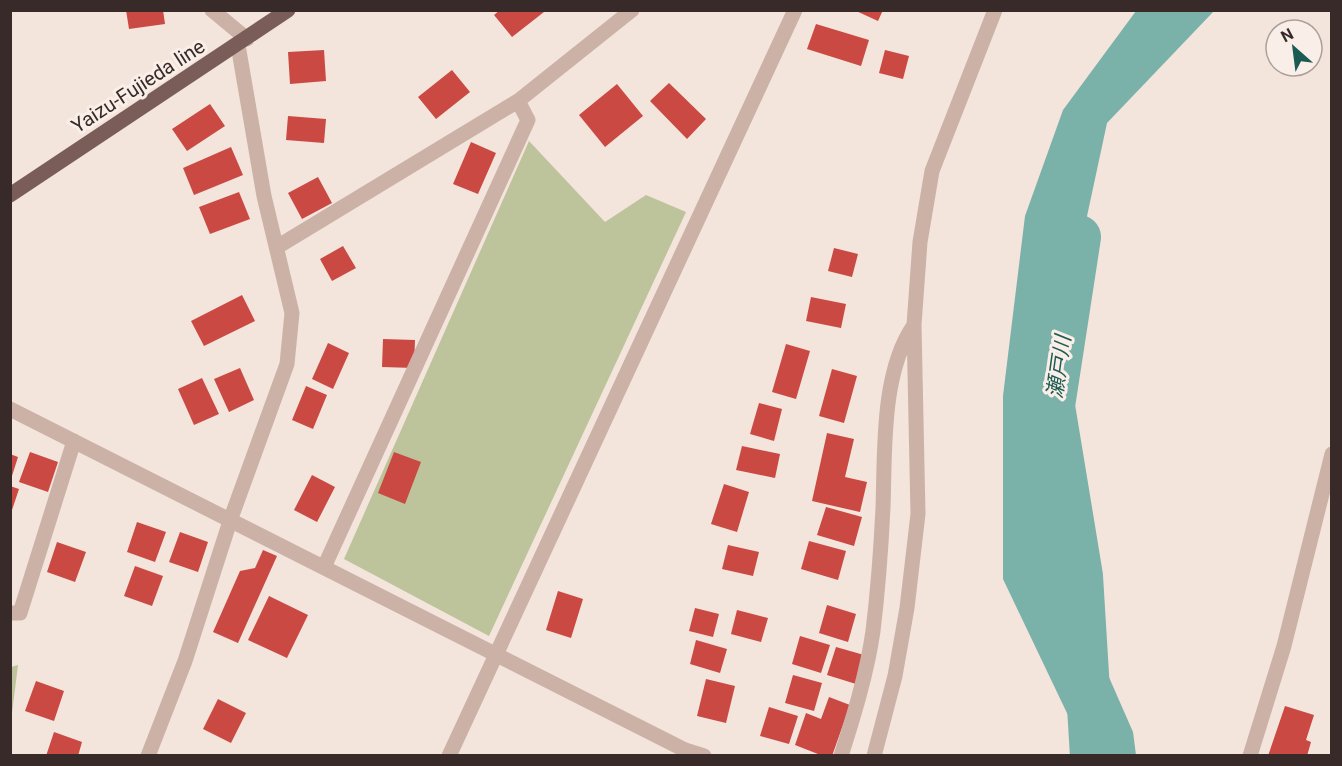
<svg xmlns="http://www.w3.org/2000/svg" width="1342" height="766" font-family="Roboto,'Noto Sans JP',sans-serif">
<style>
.green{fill:#bdc39b}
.water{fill:#7ab1a9}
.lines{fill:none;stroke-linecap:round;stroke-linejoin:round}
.river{stroke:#7ab1a9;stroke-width:44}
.building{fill:#ca4943}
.minor{stroke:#ccb1a7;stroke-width:15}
.primary{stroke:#7a5d58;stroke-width:15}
.labels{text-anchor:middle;stroke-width:6;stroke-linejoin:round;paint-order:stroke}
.street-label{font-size:20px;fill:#382a28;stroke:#faefe8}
.water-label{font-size:21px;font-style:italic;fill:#1c5b53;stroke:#faefe8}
</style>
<rect width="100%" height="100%" fill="#f3e4dc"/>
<path class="green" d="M529,141L605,222L646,195L686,212L489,636L344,559Z
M18,665L11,721V667Z"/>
<path class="water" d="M1136,11H1214L1107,123L1042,426L1058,561L1133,732L1136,755H1087L1003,579V396L1025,216L1063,110Z"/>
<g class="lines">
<path class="river" d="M1079,237L1053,406L1081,576L1092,756"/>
</g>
<path class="building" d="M126,10H163L165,24L129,29Z
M500,10H543L544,12L512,37L494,15Z
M854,10H883L878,21Z
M816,24L869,40L861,66L807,49Z
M324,50L326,81L290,84L288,52Z
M885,50L909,56L903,79L879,73Z
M452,70L470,92L436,119L418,97Z
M669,83L706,119L687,139L650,101Z
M617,84L643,116L605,147L579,115Z
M210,104L225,126L187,151L172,129Z
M288,116L326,119L324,143L286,140Z
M471,142L496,153L478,194L453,184Z
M231,147L243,175L194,195L183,168Z
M318,177L332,203L302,219L288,193Z
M239,192L250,219L210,234L199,207Z
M343,246L356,268L332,281L320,259Z
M834,248L858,254L852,277L828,271Z
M242,295L255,321L204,346L191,321Z
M811,297L846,304L841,328L806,321Z
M383,339L415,340L414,368L382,367Z
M328,343L349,353L333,389L312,379Z
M786,344L810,351L796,399L772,392Z
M240,368L254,400L229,412L214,379Z
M832,369L857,376L844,423L819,416Z
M202,378L219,414L194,425L178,389Z
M306,386L327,395L313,429L292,420Z
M759,403L782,409L774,441L750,434Z
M827,433L854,439L845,477L867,482L860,512L812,501Z
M742,446L780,454L775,478L736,470Z
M30,452L58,462L48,492L19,482Z
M394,452L421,462L405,504L378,493Z
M10,454L18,457L11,479L10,478Z
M312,475L335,487L317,522L294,510Z
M724,484L749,492L737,532L711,524Z
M10,486L19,489L11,513H10Z
M826,507L862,517L854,546L817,535Z
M137,522L166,532L155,562L127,552Z
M180,532L208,542L198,572L169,562Z
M809,541L846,551L838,580L801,569Z
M57,542L86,552L75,582L47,572Z
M728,545L759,552L753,576L722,569Z
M263,550L277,556L238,643L213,632L240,571L255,568Z
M135,566L163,576L152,606L124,596Z
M558,591L583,599L571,638L546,630Z
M269,596L308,615L287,658L248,640Z
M827,605L856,614L848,642L819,633Z
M695,608L719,614L713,637L689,631Z
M737,610L768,618L761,642L731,634Z
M800,636L830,645L821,673L792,664Z
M696,640L727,649L720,673L690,664Z
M836,647L864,655L856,684L827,675Z
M793,675L822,683L814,711L785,703Z
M706,679L735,686L726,723L697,716Z
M36,681L64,691L54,721L25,711Z
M829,697L850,705L832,756H823L795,745L806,713L821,719Z
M218,699L246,713L231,743L203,729Z
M1285,706L1314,715L1306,740L1311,742L1307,756H1268Z
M769,707L798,716L789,744L760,736Z
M54,732L82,742L78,756H46Z"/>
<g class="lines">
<path class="minor" d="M212,10L247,39
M277,247L518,101L632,10
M10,409L685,750L704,756
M325,565L528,120L518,101
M10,613H20L74,441
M148,756L185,661L231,518L287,364L292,313L264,196L238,45
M449,756L795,10
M841,756C854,715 867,673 873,631C878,590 881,549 883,508C885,452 881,372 914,325
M874,756L895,676L907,608L918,514L914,325L920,242L932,171L995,10
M1250,756L1284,646L1332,454"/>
<path class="primary" d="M10,195L288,10"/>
</g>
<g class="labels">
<g class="street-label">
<text transform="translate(138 86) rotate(-33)" y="7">Yaizu-Fujieda line</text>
</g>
<g class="water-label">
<text transform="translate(1059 367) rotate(-82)" y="7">瀬戸川</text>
</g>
</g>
<rect width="1342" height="766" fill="none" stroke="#382a28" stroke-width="24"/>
<g transform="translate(1294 48) rotate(332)"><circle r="28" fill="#faefe8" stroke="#aca09b" stroke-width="1.5"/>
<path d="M0-4.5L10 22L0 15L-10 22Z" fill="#1c5b53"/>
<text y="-9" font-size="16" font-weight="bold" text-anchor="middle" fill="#382a28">N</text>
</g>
</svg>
